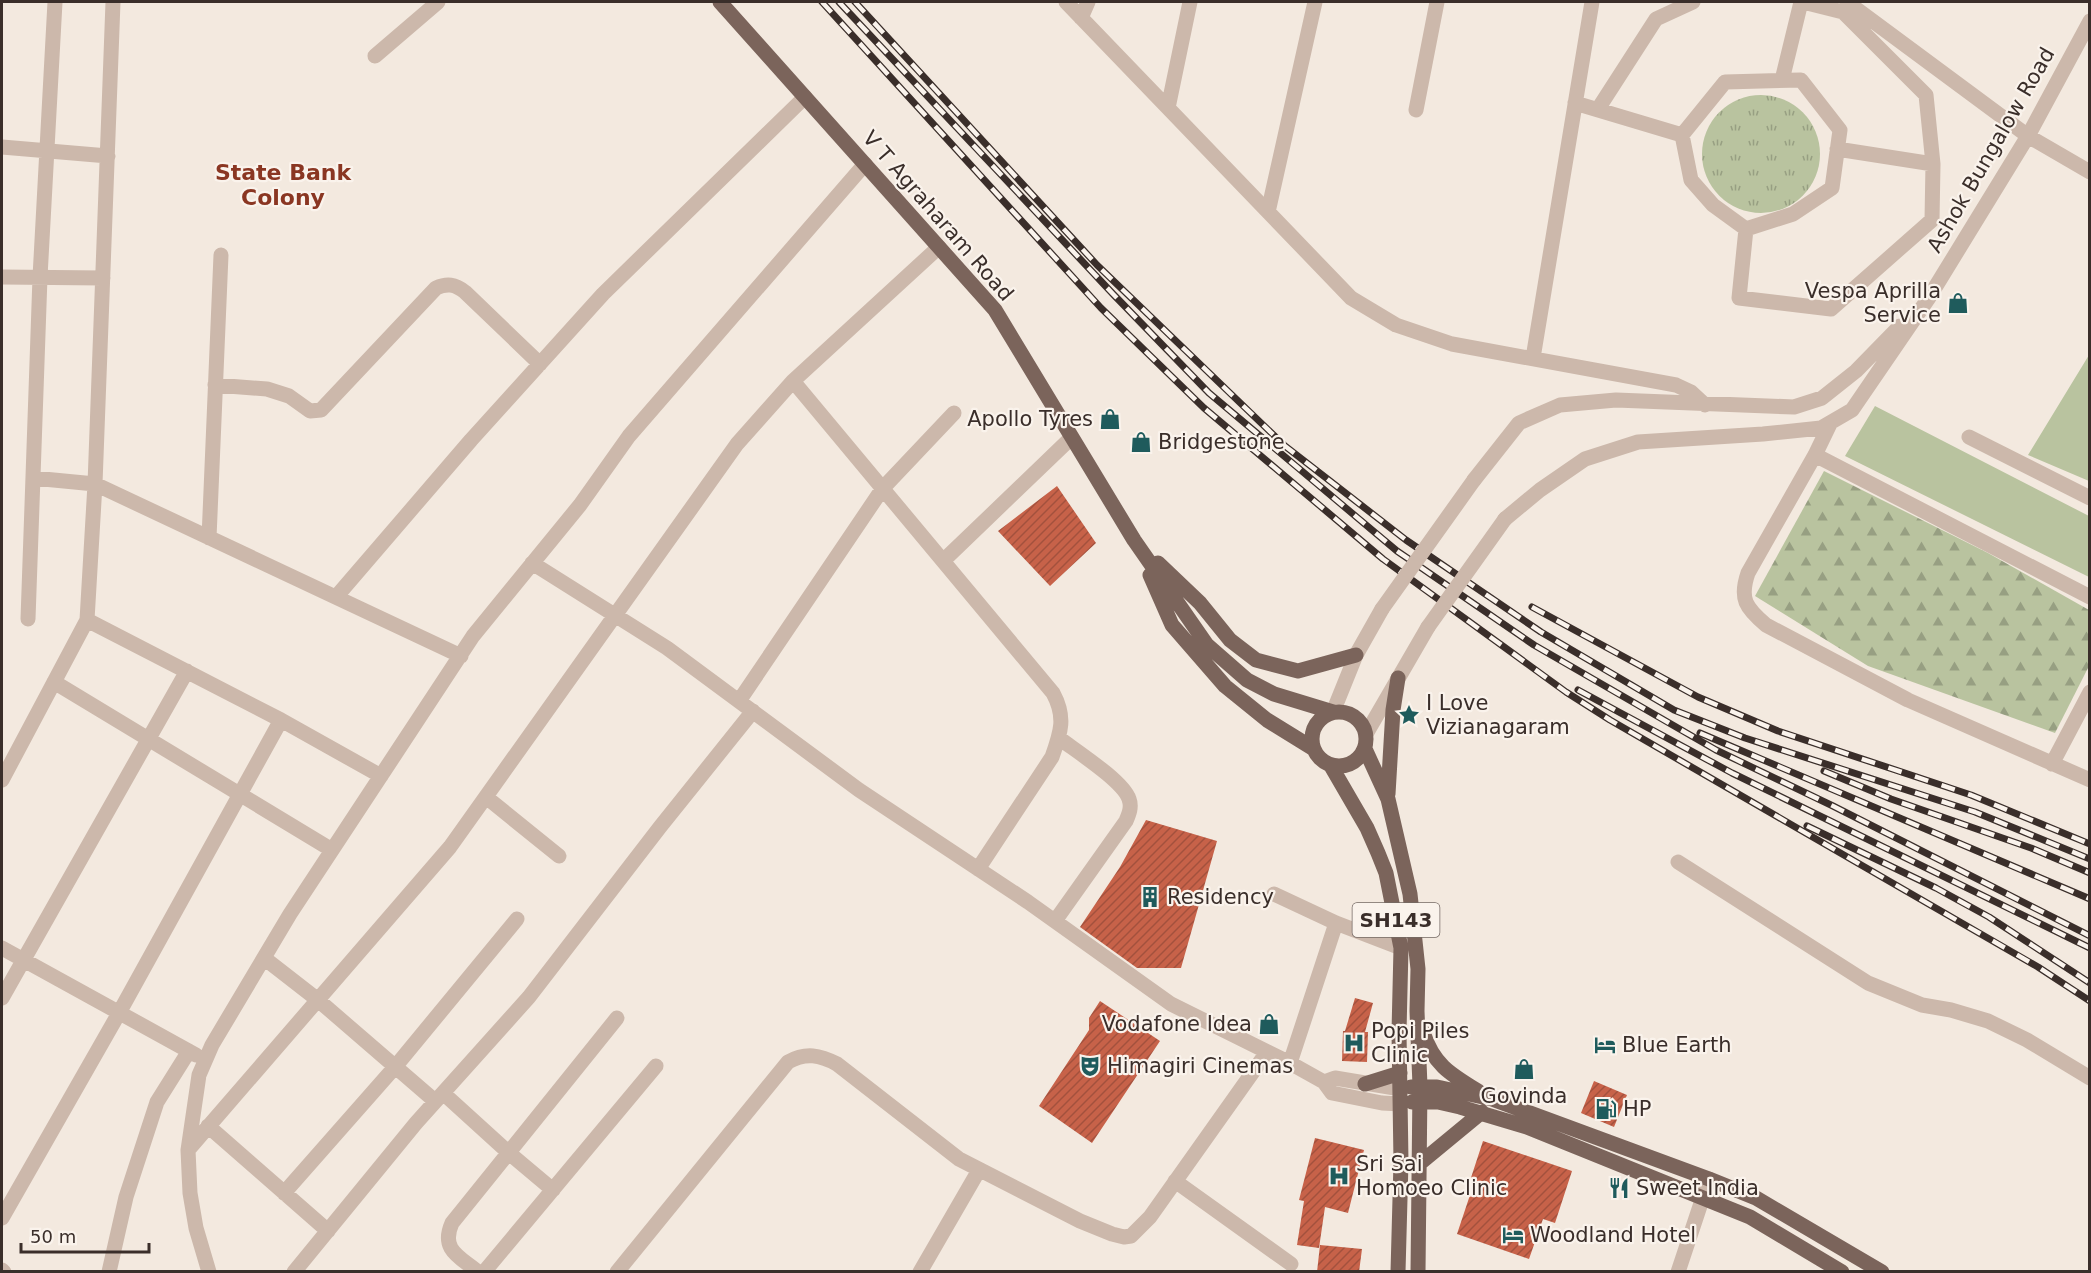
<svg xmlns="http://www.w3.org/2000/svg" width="2091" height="1273" font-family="'DejaVu Sans',sans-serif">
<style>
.green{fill:#b9c39f}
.forest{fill:url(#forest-firs)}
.park{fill:url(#park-tufts)}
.building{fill:url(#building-hatch)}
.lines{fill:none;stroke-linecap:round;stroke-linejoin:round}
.minor{stroke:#ccb8ab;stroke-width:15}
.major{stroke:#7b645b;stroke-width:15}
.rail-casing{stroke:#3a2e2a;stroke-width:7}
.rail{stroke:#faf3ec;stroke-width:4.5;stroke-dasharray:14;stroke-linecap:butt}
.minor-bridge{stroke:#ccb8ab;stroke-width:15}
.labels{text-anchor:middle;stroke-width:4.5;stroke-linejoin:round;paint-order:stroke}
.shield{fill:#faf3ec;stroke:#746964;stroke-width:1.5}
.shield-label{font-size:20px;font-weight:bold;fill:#3a2e2a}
.street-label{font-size:21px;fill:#3a2e2a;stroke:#faf3ec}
.poi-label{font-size:21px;fill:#3a2e2a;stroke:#faf3ec;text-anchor:start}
.neighbourhood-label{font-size:22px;font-weight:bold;fill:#8a3622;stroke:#faf3ec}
</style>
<defs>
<pattern id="forest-firs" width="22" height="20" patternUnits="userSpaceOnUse" patternTransform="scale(1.5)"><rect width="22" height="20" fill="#b9c39f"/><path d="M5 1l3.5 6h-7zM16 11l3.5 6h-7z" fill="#979f82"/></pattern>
<pattern id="park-tufts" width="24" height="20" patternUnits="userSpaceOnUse" patternTransform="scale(1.5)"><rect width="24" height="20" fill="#b9c39f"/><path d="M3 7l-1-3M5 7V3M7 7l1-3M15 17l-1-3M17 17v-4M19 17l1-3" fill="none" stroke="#979f82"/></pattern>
<pattern id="building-hatch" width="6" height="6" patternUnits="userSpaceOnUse" patternTransform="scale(1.5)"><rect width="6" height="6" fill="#c76249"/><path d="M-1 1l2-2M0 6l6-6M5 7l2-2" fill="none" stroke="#a3513d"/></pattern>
</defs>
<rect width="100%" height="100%" fill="#f3e9df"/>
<path class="green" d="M2089,355V481L2028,455Z
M1875,406L2089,516V577L1845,456Z"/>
<path class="forest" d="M1824,471L1988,553L2089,610V666L2055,733L1868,666L1755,596Z"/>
<path class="park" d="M1702 154a59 59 0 1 1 118 0a59 59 0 1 1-118 0Z"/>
<path class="building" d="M1057,486L1096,543L1050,586L998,531Z
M1146,820L1217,841L1181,968H1137L1080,927L1120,867Z
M1355,998L1373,1003L1365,1032H1368L1367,1062L1342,1061L1343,1031H1345Z
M1100,1001L1160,1041L1092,1143L1039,1106L1089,1030V1018Z
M1594,1081L1627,1095L1614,1127L1581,1113Z
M1315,1138L1364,1150L1348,1213L1325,1207L1319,1248L1297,1245L1304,1201L1299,1200Z
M1483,1141L1572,1171L1555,1223L1543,1219L1529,1259L1457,1234L1470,1195L1466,1193Z
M1320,1245L1362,1249L1359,1272H1317Z"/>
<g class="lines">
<path class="minor" d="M113,2L95,484L461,656
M1066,2L1351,298L1396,325L1452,344L1676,385L1691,392L1705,405
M1847,2L2028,136L2090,172
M1081,18L1088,2
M375,56L438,2
M1782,80L1801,2
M1575,103L1682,135L1725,82L1801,80L1840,130L1832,188L1793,214L1746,229L1713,205L1691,180L1682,135
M1168,108L1190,2
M1598,109L1656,19L1693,2
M1416,110L1437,2
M2,147L108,156
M1837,149L1933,164
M1268,212L1315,2
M1746,229L1739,298L1831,309L1932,220L1933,164L1926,95L1843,12L1803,2
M2,277L103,278
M1533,358L1592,2
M793,381L1053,693C1066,717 1061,732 1052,757L978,869
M215,385L267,389L289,396L310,411L321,410L436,288C447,283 455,284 465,292L540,364
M1830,424L1815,455L1748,573C1739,599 1746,608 1766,625L1908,700L2090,780
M1969,437L2090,498
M1815,455L2090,597
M33,478L95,484L87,620L281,720L381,776
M1474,480L1519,423L1560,405L1616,400L1794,407L1822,398L1856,371L1900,326
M1505,519L1540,490L1585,459L1638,442L1763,434L1821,428L1852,410L1928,299L2028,136L2090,21
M209,538L221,255
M943,561L1071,438
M532,563L667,648L859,790L1028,902L1171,1004L1290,1063L1324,1082L1332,1093L1382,1103L1401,1104
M336,597L471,440L603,294L805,97
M28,619L40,277L55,2
M54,682L332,850
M739,701L883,488L954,413
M1333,712L1356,655L1382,609
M1366,734L1428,627
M2052,764L2090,692
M2,780L87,620
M486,797L559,856
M1678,862L1868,983L1922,1005L1951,1010L1988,1021L2027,1040L2090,1078
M1274,894L1336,923L1401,948
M1055,921L1126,821C1129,814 1132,807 1129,799C1123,781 1076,751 1059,738
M2,948L196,1055
M264,958L318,1000L435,1101
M2,998L187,671
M1290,1063L1336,923
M1324,1082L1335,1078L1401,1089
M443,1093L509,1153L553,1190
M208,1126L328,1231
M188,1150L450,847L737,444L793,381L939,247
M1175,1181L1291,1264
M284,1193L395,1067L517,919
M2,1218L119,1013L281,720
M2,1270L4,1272
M109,1272L126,1197L157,1102L189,1051
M209,1272L196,1228L190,1193L188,1150L199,1075L212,1045L290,914L473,636L580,505L629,436L865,164
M294,1272L416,1123L529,997L660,827L753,711
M478,1272C460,1257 440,1250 452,1223L617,1018
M484,1272L656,1066
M617,1272L788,1062C806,1052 820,1055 837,1064L959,1159L1080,1221L1112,1234L1124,1237L1131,1236L1150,1217L1267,1052
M920,1272L979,1170
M1678,1272L1709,1179"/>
<path class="major" d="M720,2L995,310L1134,540L1207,645L1247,680L1274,694L1333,712
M1158,563L1200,603L1230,640L1256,660L1298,671L1356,655
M1150,575L1172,625L1225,686L1267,720L1314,749
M1312 739a27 27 0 1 1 54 0a27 27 0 1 1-54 0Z
M1365,749L1388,799L1410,894L1418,969L1417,1011L1420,1086L1418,1272
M1331,766L1367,828L1378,853L1386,873L1401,948L1399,1032L1401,1162L1398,1272
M1388,794L1393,710L1398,678
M1423,1032C1433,1064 1450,1074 1478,1091
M1365,1084L1400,1073
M1411,1087H1437L1492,1099L1709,1179L1756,1198L1882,1272
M1412,1102H1438L1460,1107L1527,1127L1750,1217L1842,1272
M1419,1164L1482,1112"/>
<defs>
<path id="rail" d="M822,2L1101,308L1204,408L1383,559L1566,692L1610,720L2038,967L2090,1001
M839,2L1113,294L1209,393L1397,551L1534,645L1716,750L1833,806L2090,936
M855,2L1097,265L1285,446L1406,540L1541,632L1674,710L1745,738L1975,812L2090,859
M1532,607L1698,697L1778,731L1971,795L2090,844
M1578,690L1732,773L2090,948
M1700,733L2090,899
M1824,771L1891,799L2031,848L2090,873
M1807,826L1936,888L1989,917L2090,983"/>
</defs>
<use href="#rail" class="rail-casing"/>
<use href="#rail" class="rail"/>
<path class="minor-bridge" d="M1382,609L1474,480
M1428,627L1505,519"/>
</g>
<defs>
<symbol id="shop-bare" viewBox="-9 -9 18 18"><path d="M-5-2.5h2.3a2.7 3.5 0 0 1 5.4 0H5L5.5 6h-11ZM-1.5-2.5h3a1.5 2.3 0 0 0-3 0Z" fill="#1f5b5c" stroke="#faf3ec" stroke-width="2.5" paint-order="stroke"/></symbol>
<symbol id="sight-bare" viewBox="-9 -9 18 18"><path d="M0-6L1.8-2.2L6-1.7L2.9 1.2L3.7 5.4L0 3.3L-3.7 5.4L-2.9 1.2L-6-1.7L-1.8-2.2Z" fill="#1f5b5c" stroke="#faf3ec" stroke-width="2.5" paint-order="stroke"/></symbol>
<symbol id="building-bare" viewBox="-9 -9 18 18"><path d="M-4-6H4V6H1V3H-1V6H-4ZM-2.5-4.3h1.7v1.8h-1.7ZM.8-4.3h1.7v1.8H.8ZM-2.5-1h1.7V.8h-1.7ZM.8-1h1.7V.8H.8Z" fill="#1f5b5c" stroke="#faf3ec" stroke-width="2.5" paint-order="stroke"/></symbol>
<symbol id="hospital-bare" viewBox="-9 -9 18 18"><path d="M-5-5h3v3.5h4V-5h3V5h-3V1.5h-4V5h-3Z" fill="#1f5b5c" stroke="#faf3ec" stroke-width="2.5" paint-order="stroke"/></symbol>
<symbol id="hotel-bare" viewBox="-9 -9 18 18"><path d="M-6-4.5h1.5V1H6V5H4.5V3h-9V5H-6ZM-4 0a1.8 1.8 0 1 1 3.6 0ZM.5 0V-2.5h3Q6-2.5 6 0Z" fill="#1f5b5c" stroke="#faf3ec" stroke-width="2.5" paint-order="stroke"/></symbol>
<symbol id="theatre-bare" viewBox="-9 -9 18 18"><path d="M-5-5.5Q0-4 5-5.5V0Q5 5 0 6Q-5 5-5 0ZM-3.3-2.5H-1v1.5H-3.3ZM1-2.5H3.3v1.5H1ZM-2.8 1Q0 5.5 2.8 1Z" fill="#1f5b5c" stroke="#faf3ec" stroke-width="2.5" paint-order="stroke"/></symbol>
<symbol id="fuel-bare" viewBox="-9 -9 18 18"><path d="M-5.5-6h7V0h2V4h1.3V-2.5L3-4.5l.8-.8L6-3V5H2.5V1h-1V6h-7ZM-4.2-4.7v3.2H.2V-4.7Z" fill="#1f5b5c" stroke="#faf3ec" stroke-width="2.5" paint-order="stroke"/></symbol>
<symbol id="restaurant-bare" viewBox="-9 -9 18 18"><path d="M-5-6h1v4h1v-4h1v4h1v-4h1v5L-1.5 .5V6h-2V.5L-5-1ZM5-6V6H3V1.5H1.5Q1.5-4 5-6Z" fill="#1f5b5c" stroke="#faf3ec" stroke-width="2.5" paint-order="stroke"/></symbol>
</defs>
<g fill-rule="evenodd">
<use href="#shop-bare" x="1943" y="288" width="30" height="30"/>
<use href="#shop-bare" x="1095" y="404" width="30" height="30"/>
<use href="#shop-bare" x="1126" y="427" width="30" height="30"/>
<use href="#sight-bare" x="1394" y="700" width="30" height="30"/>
<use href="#building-bare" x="1135" y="882" width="30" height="30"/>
<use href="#shop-bare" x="1254" y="1009" width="30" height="30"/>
<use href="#hospital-bare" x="1339" y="1028" width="30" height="30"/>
<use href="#hotel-bare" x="1590" y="1030" width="30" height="30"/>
<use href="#theatre-bare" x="1075" y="1051" width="30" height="30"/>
<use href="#shop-bare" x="1509" y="1054" width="30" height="30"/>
<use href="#fuel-bare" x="1591" y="1094" width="30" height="30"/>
<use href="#hospital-bare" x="1324" y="1161" width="30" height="30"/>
<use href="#restaurant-bare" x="1604" y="1173" width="30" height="30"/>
<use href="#hotel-bare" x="1498" y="1220" width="30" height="30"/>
</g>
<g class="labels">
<rect class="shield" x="1352.5" y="903" width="87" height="34" rx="4.5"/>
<g class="shield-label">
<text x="1396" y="927">SH143</text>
</g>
<g class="street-label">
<text transform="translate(1991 150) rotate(-60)" y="7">Ashok Bungalow Road</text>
<text transform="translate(938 216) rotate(49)" y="7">V T Agraharam Road</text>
</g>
<g class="poi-label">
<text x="1941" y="298" text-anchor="end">Vespa Aprilla<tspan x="1941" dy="24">Service</tspan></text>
<text x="1093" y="426" text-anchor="end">Apollo Tyres</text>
<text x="1158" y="449">Bridgestone</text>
<text x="1426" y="710">I Love<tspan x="1426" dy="24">Vizianagaram</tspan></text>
<text x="1167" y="904">Residency</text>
<text x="1252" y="1031" text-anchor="end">Vodafone Idea</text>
<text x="1371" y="1038">Popi Piles<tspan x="1371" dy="24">Clinic</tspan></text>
<text x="1622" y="1052">Blue Earth</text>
<text x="1107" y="1073">Himagiri Cinemas</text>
<text x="1524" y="1103" text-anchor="middle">Govinda</text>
<text x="1623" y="1116">HP</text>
<text x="1356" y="1171">Sri Sai<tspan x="1356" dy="24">Homoeo Clinic</tspan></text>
<text x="1636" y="1195">Sweet India</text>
<text x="1530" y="1242">Woodland Hotel</text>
</g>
<g class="neighbourhood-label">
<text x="283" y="180">State Bank<tspan x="283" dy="25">Colony</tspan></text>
</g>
</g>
<rect width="2091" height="1273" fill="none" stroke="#3a2e2a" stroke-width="6"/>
<path d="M21 1243v9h128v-9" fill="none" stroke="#3a2e2a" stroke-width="3"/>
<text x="30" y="1243" font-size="18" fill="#3a2e2a" stroke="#faf3ec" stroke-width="4.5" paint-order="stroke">50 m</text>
</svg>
